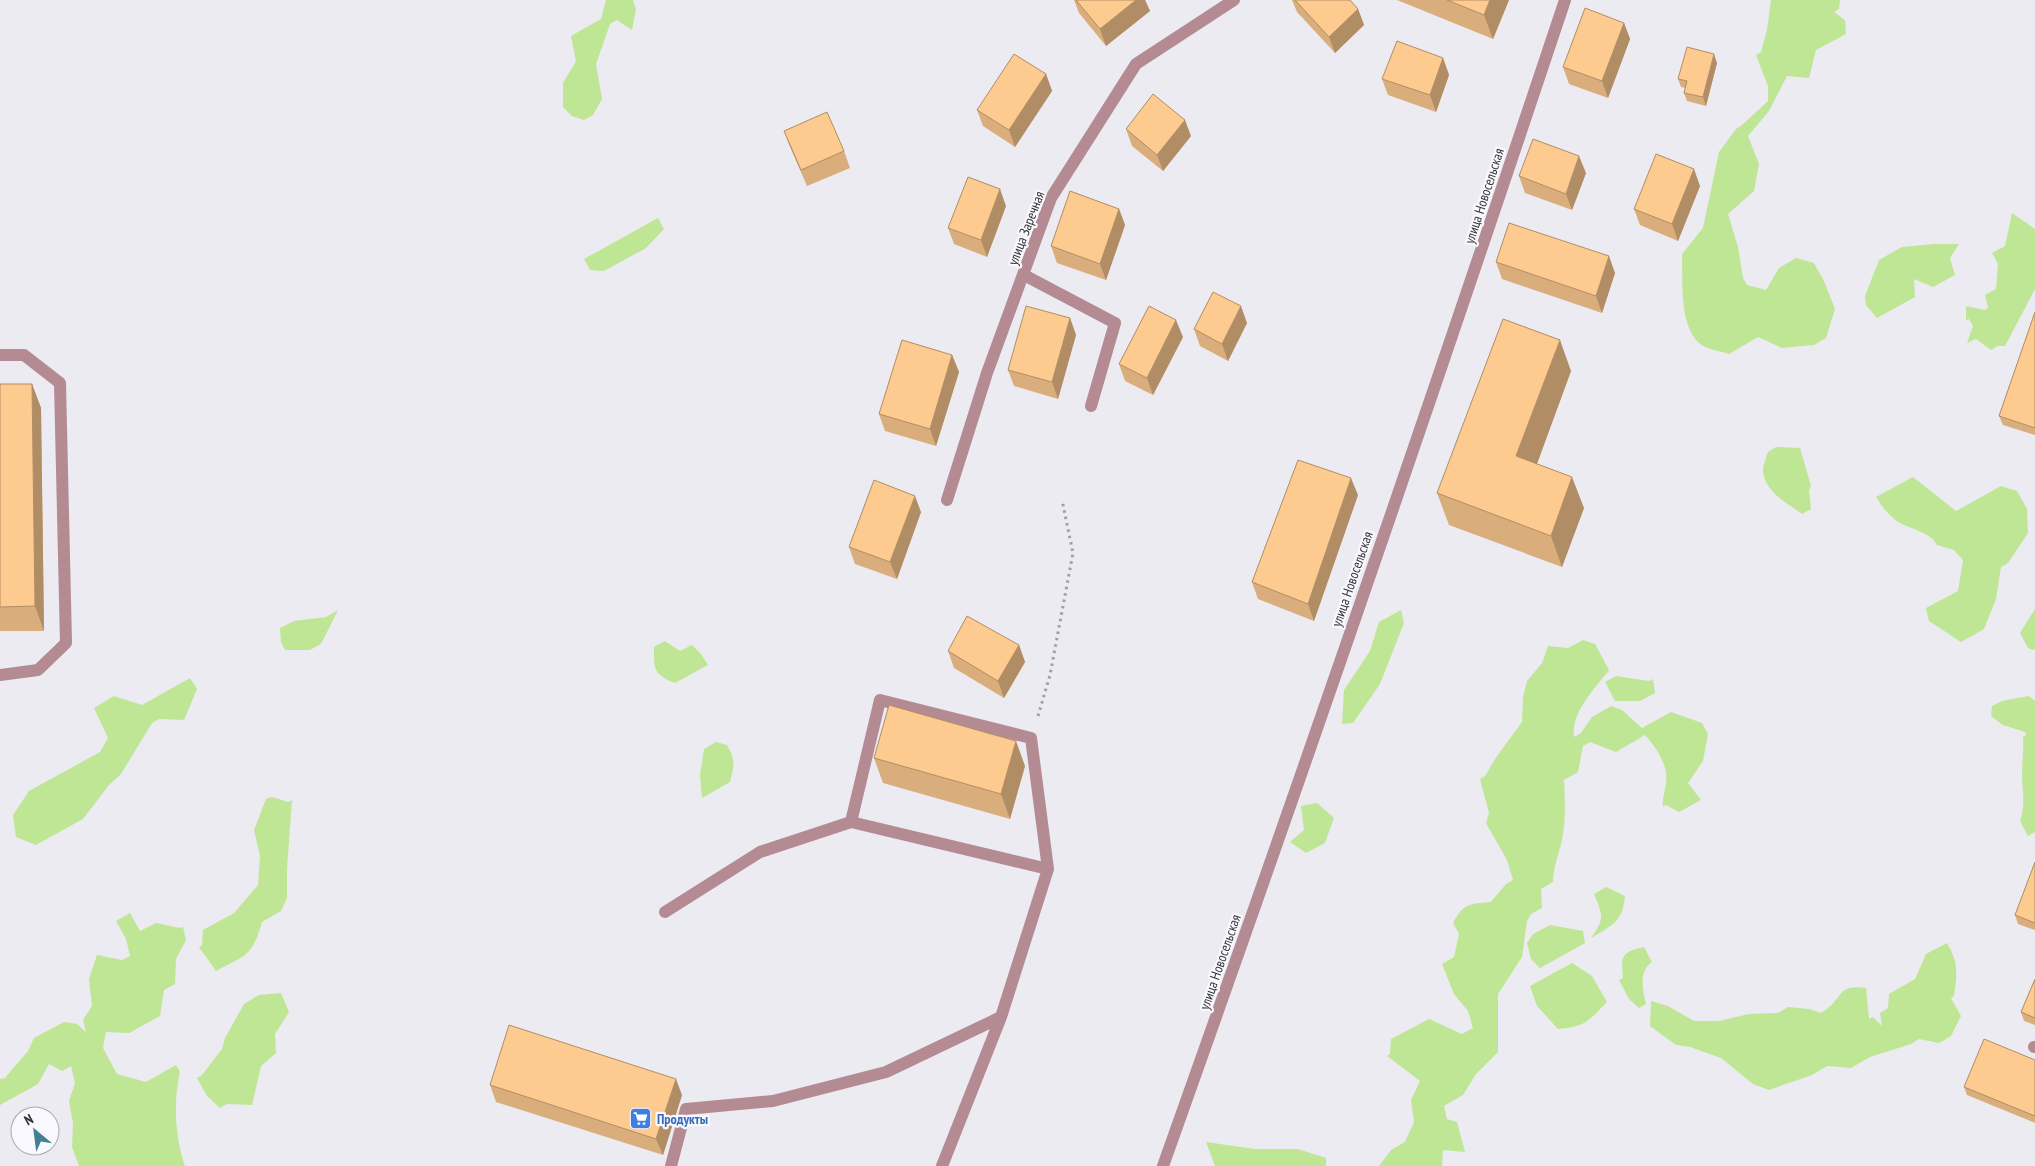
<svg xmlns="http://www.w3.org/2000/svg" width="2035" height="1166" font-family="'PT Sans Narrow',sans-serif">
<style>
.green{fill:#bfe695}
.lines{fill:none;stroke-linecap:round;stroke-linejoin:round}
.path{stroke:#9f9fa3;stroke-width:3;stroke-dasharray:2.5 4;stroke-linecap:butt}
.minor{stroke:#b48a93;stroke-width:12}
.wall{fill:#daae7c}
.shaded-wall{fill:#b18d65}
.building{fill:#fdca90;stroke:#b18d65}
.labels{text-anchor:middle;stroke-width:4.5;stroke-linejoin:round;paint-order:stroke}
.street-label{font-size:14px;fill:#343436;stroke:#f8f8fe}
.shop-label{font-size:14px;font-weight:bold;fill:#366cbe;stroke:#f8f8fe;text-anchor:start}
</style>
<rect width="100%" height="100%" fill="#ebebf1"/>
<path class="green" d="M606,0H633L636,9L632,30L617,20L610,24L596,64L602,99L593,115L584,120L572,116L563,107V83L576,61L571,36L601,19Z
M1771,0H1840L1839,9L1834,12L1845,20L1846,34L1816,50L1809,78L1787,76L1769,111L1748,136L1759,164L1754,191L1728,214L1738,247L1743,278L1747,285L1766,290L1779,268L1796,258L1814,263L1824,281L1835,309L1826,338L1814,345L1782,348L1758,337L1729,354C1721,351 1710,350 1703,346C1678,330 1683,280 1682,254L1703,228L1719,152L1736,129L1742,125L1768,101V86L1756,55L1761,52L1767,30Z
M2012,213L2035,229V289L2005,346H1998L1991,350L1976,339L1967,343L1973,326L1969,319L1966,320V306L1985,310L1988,308L1985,295L1996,289L1998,264L1992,253L2005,246Z
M658,218L664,229L646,248L604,271L590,270L584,259Z
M1934,244H1959L1950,258L1955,275L1933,287L1914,279L1915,297L1877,318L1866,305L1865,296L1879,260L1902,247Z
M1776,447L1800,448L1811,486L1809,491L1811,509L1802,514C1788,504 1764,491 1763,471C1763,465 1766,458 1768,452Z
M1913,477L1956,511L2001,486L2017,491L2027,509L2028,533L2008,563L2001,567L1996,599L1984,629L1961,642L1929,621L1926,608L1958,591L1963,560L1954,550L1937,545C1930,532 1913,530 1900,523C1890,517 1882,507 1876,497Z
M2035,609V649L2033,650L2028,648L2020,633Z
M338,610L321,644L310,650H285L281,642L280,628L294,621L326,617Z
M1401,610L1404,623L1380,684L1353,723L1342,724L1344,690L1370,651L1379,622Z
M1583,640L1595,644L1609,670C1595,689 1571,711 1574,737L1581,733L1592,717L1611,706L1622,710L1642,728L1671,712L1702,723L1708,734L1703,761L1688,783L1701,800L1679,812L1666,805L1663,807C1662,798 1665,792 1666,783C1669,766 1656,747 1645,735L1616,752L1590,742L1583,746L1578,772L1564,780C1565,800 1566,820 1562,840C1559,854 1553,867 1553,882L1541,889L1542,908L1531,914L1527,921L1522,957L1498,994V1052L1476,1074L1463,1095L1444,1106L1447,1119L1457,1122L1465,1152L1443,1150L1442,1166H1379L1391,1150L1405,1142L1414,1122L1411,1100L1420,1081L1387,1056L1390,1054L1391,1039L1429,1019L1462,1034L1473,1028L1468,1011L1454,994L1442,964L1454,957L1459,934L1453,923C1464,903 1469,904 1491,902L1506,884L1513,880L1507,860L1486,823L1489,813L1480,779L1485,776L1497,756L1522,722L1523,697L1527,681L1542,663L1548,646L1568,648Z
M665,641L680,651L692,645L701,654L708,665L675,683C653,674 654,669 654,647Z
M1616,676L1649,681L1653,679L1655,693L1640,701H1615L1605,682Z
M190,678L197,689L184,720L159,719L152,723L121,774L109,785L83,819L36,845L16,837L13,815L29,791L100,752L108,738L94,708L114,696L142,705Z
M2029,696L2035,701V832L2028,836L2020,821C2026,803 2022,791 2022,773C2022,761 2024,750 2023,737L2026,735L2025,732L2003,725L1991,716L1992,706L2002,701Z
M716,742L727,745C736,761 734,766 730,782L702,798L700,775L704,749Z
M272,797L288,802L292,800L287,869V898L281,911L262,922C252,957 246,955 216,971L199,947L202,945L203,930L234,913L258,885L260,856L254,830L266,799Z
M1317,803L1334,818L1325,843L1306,853L1290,842L1304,830L1301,806Z
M1606,887L1625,896C1623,921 1612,926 1591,938C1605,918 1603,916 1594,894Z
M130,913L140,931L156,923L180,928L183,927L186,940L176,959L175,984L164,990L160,1016L129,1033L106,1032L103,1048L117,1074L146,1082L176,1065L180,1072C173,1101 175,1138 185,1166H79L72,1147L73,1123L69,1101L75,1083L71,1066L62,1071L49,1064L38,1084L0,1105V1079L5,1078L28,1051L34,1038L64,1022L77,1024L86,1032L83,1020L92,1006L89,979L97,955L122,960L130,956L126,939L116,921Z
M1550,925L1583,931L1585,943L1540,968L1531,959L1527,943L1533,934Z
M1947,943C1959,964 1957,973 1954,996L1951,998L1961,1016L1951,1036L1939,1043L1919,1039L1911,1044L1870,1057L1851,1068L1827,1066L1812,1075L1769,1090L1753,1084L1721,1058L1690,1047L1676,1045L1650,1026L1651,1001L1668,1006L1694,1021H1719L1749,1014L1778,1013L1788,1007L1809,1009L1821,1013C1844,1000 1835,984 1866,988L1869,1019L1873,1017L1882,1026L1880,1013L1888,1008L1889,994L1915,979L1926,954Z
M1644,947L1652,962C1638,971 1643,991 1646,1004L1639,1008L1629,999L1619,980L1623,978C1621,956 1621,952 1644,947Z
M1572,963L1592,976L1607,1002C1587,1022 1587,1026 1558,1029L1537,1006L1530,986Z
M281,993L289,1012L275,1034L276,1053L261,1066L252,1105L227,1104L220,1108L207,1096L197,1078L202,1075L222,1049L225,1038L244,1004L259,995Z
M1206,1142L1255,1149H1298L1326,1158V1166H1215Z"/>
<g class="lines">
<path class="path" d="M1038,716L1050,675L1073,553L1062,500"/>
<path class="minor" d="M1024,275L1115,323L1091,406
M0,355H24L60,383L66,643L38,670L0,675
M947,500L987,373L1051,198L1136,64L1234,0
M665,912L760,852L851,822
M2034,1047H2035
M671,1166L686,1109L773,1101L886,1072L1001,1017
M942,1166L1001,1017L1048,869L1031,738L880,700L851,822L1048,869
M1163,1166C1301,779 1435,390 1565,0"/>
</g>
<path class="wall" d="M1074,0H1145L1150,11L1106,46L1079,13Z
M1292,0H1350L1358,9L1364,25L1335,53L1297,12Z
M1397,0H1509L1493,39Z
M1624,23L1630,39L1608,98L1569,84L1563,67Z
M1443,58L1449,75L1436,112L1388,95L1382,79Z
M1717,63L1706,106L1687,101L1684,93L1685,88L1681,87L1678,79Z
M1046,74L1052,91L1015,147L983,126L977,110Z
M1126,129L1191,136L1163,171L1132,146Z
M784,131L844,151L850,168L807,186L790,147Z
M1586,173L1572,210L1525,193L1519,176Z
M1700,186L1678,241L1640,225L1634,209Z
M1006,206L987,257L954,244L948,228Z
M1119,209L1125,225L1106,280L1057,263L1051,246Z
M1496,262L1615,273L1602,313L1502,279Z
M2035,312V435L2003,425L1999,416Z
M1070,318L1076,335L1058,399L1014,386L1008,370Z
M1247,323L1228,361L1200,346L1194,329Z
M1183,337L1153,395L1125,381L1119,364Z
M952,355L959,372L936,446L885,431L879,414Z
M1571,371L1537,464L1584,508L1562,567L1449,525L1437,493Z
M0,384H32L41,408L44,631H0Z
M1358,495L1314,621L1258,599L1252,582Z
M921,512L897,579L855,564L849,547Z
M1019,645L1025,662L1004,698L954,668L948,651Z
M874,758L1025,766L1010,819L883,783Z
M2035,862V930L2018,924L2015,915Z
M2035,979V1025L2024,1021L2021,1012Z
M2035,1060V1123L1967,1095L1964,1087Z
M490,1085L682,1095L663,1155L496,1102Z"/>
<path class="shaded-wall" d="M1136,0H1145L1150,11L1106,46L1100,29Z
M1490,0H1509L1493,39L1484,15Z
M1358,9L1364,25L1335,53L1329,37Z
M1624,23L1630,39L1608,98L1602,81Z
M1714,54L1717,63L1706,106L1703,97Z
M1443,58L1449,75L1436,112L1430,95Z
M1046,74L1052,91L1015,147L1009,130Z
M1185,120L1191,136L1163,171L1157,155Z
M1579,156L1586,173L1572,210L1566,194Z
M1694,169L1700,186L1678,241L1672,224Z
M1000,189L1006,206L987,257L981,240Z
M1119,209L1125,225L1106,280L1100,264Z
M1609,256L1615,273L1602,313L1596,296Z
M1241,306L1247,323L1228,361L1222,344Z
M1070,318L1076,335L1058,399L1052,382Z
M1176,320L1183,337L1153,395L1147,378Z
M1560,340L1571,371L1528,488L1516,456Z
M952,355L959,372L936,446L930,429Z
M32,384L41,408L44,631L35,606Z
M1572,477L1584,508L1562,567L1551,536Z
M1351,478L1358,495L1314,621L1308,604Z
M915,496L921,512L897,579L890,562Z
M1019,645L1025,662L1004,698L998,681Z
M1016,741L1025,766L1010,819L1001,794Z
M676,1079L682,1095L663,1155L656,1139Z"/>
<path class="building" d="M1076,0H1136L1100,29Z
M1295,0H1350L1358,9L1329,37Z
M1447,0H1490L1484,15Z
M1585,8L1624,23L1602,81L1563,67Z
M1397,41L1443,58L1430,95L1382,79Z
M1687,47L1714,54L1703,97L1684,93L1687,81L1678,79Z
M1014,54L1046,74L1009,130L977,110Z
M1153,94L1185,120L1157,155L1126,129Z
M827,112L844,151L801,170L784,131Z
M1533,139L1579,156L1566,194L1519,176Z
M1656,154L1694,169L1672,224L1634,209Z
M968,177L1000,189L981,240L948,228Z
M1070,191L1119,209L1100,264L1051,246Z
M1509,223L1609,256L1596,296L1496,262Z
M1213,292L1241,306L1222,344L1194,329Z
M1026,306L1070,318L1052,382L1008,370Z
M1149,306L1176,320L1147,378L1119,364Z
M2035,312V428L1999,416Z
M1503,319L1560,340L1516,456L1572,477L1551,536L1437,493Z
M902,340L952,355L930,429L879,414Z
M0,384H32L35,606L0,607Z
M1298,460L1351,478L1308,604L1252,582Z
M874,480L915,496L890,562L849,547Z
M967,616L1019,645L998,681L948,651Z
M889,705L1016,741L1001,794L874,758Z
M2035,862V923L2015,915Z
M2035,979V1018L2021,1012Z
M509,1025L676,1079L656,1139L490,1085Z
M1984,1039L2035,1060V1116L1964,1087Z"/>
<defs>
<symbol id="supermarket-square" viewBox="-11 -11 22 22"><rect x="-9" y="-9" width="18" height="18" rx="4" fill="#3f7fe0" stroke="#f8f8fe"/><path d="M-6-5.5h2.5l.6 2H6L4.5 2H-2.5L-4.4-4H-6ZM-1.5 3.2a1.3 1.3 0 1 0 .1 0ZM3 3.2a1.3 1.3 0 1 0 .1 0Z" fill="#fff"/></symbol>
</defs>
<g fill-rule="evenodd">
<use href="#supermarket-square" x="628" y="1106" width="25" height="25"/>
</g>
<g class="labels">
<g class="street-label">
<text transform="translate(1484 196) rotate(-72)" y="5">улица Новосельская</text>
<text transform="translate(1026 228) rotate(-69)" y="5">улица Заречная</text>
<text transform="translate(1352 579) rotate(-71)" y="5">улица Новосельская</text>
<text transform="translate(1220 962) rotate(-71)" y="5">улица Новосельская</text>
</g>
<g class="shop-label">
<text x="657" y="1124">Продукты</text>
</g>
</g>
<g transform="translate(35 1131) rotate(331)"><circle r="24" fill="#f8f8fe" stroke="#aaaaae"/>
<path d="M0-4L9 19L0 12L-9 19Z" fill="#3f8192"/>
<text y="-8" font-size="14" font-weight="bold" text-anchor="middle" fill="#343436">N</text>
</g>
</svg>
